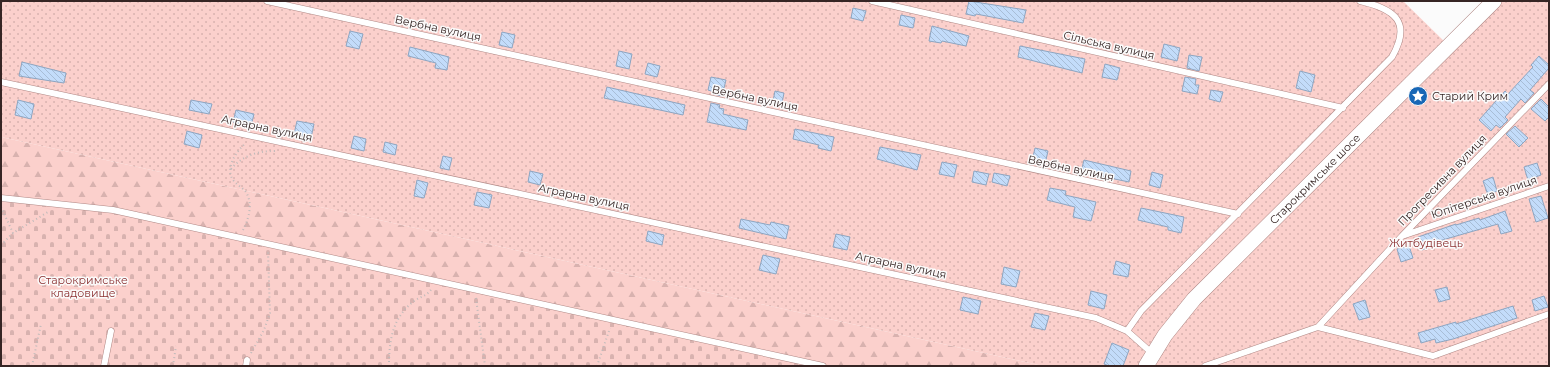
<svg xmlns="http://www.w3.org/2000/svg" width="1550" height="367" font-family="Montserrat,sans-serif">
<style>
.forest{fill:url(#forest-firs)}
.cemetery{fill:url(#cemetery-stones)}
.garden{fill:url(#garden-dots)}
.building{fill:url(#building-back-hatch);stroke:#8da5c1}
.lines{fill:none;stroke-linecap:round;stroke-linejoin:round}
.service-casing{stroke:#b08885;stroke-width:7}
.tertiary-casing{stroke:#b08885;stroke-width:16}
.path{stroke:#bfbaba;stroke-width:2;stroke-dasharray:1 3;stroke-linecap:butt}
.service{stroke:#fff;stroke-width:6}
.tertiary{stroke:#fff;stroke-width:15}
.labels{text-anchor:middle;stroke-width:3;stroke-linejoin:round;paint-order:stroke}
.street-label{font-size:11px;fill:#362524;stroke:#fbfbfb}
.poi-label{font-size:11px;fill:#362524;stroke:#fbfbfb;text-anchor:start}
.park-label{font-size:11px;fill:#8b3031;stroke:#fbfbfb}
</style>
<defs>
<pattern id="forest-firs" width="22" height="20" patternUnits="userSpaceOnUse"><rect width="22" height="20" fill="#fbd0cc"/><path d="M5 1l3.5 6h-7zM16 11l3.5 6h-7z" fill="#d8b2af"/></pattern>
<pattern id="cemetery-stones" width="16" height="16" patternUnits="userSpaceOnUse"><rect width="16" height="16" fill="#fbd0cc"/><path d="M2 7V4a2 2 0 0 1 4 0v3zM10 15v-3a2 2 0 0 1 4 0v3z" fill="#d8b2af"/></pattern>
<pattern id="garden-dots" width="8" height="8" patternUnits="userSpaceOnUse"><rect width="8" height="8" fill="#fbd0cc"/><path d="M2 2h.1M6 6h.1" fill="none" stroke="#d8b2af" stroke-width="1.8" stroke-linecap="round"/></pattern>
<pattern id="building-back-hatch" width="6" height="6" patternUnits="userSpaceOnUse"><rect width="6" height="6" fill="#c3dcfa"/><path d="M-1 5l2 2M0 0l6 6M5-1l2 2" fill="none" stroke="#a8bdd6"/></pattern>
</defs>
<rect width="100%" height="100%" fill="#fbfbfb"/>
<path class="forest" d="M1,137L1043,366H823L1,198Z"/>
<path class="cemetery" d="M1,198L113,210L823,366H1Z"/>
<path class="garden" d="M1,1H1403L1449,46L1494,1H1549V366H1043L1,137Z"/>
<path class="building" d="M969,1L1026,10L1023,23L976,14L975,16L966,14Z
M853,8L866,11L863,21L851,18Z
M901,15L915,18L913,28L899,25Z
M932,26L969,36L966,46L942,41L941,43L929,41Z
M350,31L363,34L359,49L346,46Z
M502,32L515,35L512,48L499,45Z
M1164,44L1180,48L1177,61L1161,57Z
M1020,46L1085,59L1082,73L1018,57Z
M410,47L449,57L447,70L435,68L436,63L408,56Z
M619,51L632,54L629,69L616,66Z
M1189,55L1202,57L1199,71L1187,68Z
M1539,56L1549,65V68L1530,90L1534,93L1525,103L1521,99L1505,117L1508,120L1500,128L1496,125L1491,131L1479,120L1505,91L1508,94L1533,67L1531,65Z
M22,62L66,73L64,83L19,76Z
M648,63L660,66L657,77L645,74Z
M1105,64L1120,68L1117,80L1102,77Z
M1300,71L1315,75L1311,92L1296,88Z
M711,77L726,80L722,96L713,94L714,92L708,90Z
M1185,77L1196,79L1195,85H1199L1197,94L1182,91Z
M607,87L685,105L683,115L604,98Z
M1211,90L1223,92L1220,102L1209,99Z
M775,91L784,93L782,103L773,101Z
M1541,99L1549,107V117L1545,121L1531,109Z
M18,100L34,104L31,119L15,115Z
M191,100L212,104L209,114L189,110Z
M711,103L720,105L719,108L724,109L723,114L748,120L746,130L707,122Z
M236,110L254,114L251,126L233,122Z
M297,121L314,124L311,138L294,134Z
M1515,126L1528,138L1519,147L1506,134Z
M795,129L834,137L831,151L818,148L819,145L793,139Z
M187,131L202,135L199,148L184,144Z
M354,136L366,139L364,151L351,148Z
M385,142L397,145L395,155L383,152Z
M880,147L921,155L917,170L877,159Z
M1035,148L1048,151L1045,164L1032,161Z
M443,156L452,158L449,170L440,168Z
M1084,160L1131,171L1129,182L1081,172Z
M942,162L957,165L954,177L939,174Z
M1537,163L1541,175L1528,180L1524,167Z
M530,171L543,174L540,185L528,182Z
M974,171L989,174L986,185L972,182Z
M1152,172L1163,175L1160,188L1149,185Z
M994,173L1010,176L1007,186L992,182Z
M1493,177L1497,191L1488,195L1483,181Z
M417,180L428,183L424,198L414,196Z
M1050,188L1066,191L1065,195L1096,202L1091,221L1073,217L1075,207L1047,200Z
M477,192L492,195L489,208L474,205Z
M1541,196L1548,218L1536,222L1529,199Z
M1141,208L1184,217L1181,233L1168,230V227L1138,220Z
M1505,211L1512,231L1501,234L1498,224L1432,243L1433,246L1422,250L1418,237L1456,224V225L1479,218L1480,220Z
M741,219L770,225L771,222L789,226L786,239L739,228Z
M648,231L664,235L662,245L646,241Z
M836,234L850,237L847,250L833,247Z
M1409,246L1413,258L1401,262L1397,249Z
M763,255L780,259L776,274L759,270Z
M1116,261L1130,265L1128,277L1113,274Z
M1004,267L1020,271L1016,287L1001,284Z
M1447,287L1450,299L1439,302L1435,290Z
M1091,291L1107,295L1104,309L1088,305Z
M1544,296L1548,307L1535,311L1532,300Z
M963,297L981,301L978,314L960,310Z
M1365,300L1370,317L1359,320L1353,304Z
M1513,306L1517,318L1453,339L1436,343L1435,339L1421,343L1418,333L1456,322V324Z
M1035,313L1049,316L1045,330L1031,327Z
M1112,343L1129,350L1123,366H1109L1104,364Z"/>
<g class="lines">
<defs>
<path id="service" d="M267,1L1238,214
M872,1L1343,108
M1,82L1096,318L1127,331L1153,354
M1,198L113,210L823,366
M1405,235L1549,186
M1318,327L1433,356L1549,314
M1127,331L1141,311L1392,57C1412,22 1395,9 1360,1
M104,366L111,331
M246,366L247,360
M1205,366L1318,327L1402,236L1549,84"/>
<g id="tertiary">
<path id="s1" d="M1146,366L1165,335L1194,299L1494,1"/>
</g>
</defs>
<use href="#service" class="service-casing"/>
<use href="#tertiary" class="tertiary-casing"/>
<path class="path" d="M231,169C242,156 257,151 275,151
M1,207L13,233
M243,230C248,220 253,206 247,194C245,189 238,186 234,181C224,170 236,151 245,144
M1,245L13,233L48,212
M476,298L485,366
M251,353L264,330L270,313L268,252
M32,366L41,324
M173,366L176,346
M389,366C389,342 392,318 413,302C420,296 427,297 432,288
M597,366L610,328"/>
<use href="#service" class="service"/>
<use href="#tertiary" class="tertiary"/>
</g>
<defs>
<symbol id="sight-disc" viewBox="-11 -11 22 22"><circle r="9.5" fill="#1867b6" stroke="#fbfbfb"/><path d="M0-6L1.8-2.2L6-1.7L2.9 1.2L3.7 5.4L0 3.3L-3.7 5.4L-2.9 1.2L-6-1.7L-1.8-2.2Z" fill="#fff"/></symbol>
</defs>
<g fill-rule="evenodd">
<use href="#sight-disc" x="1407" y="85" width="22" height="22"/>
</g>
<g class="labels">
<g class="street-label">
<text transform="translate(438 28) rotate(12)" y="4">Вербна вулиця</text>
<text transform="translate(1109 45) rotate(13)" y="4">Сільська вулиця</text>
<text transform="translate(755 98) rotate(12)" y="4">Вербна вулиця</text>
<text transform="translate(267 128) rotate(12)" y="4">Аграрна вулиця</text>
<text transform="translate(1071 168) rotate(12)" y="4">Вербна вулиця</text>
<text dy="4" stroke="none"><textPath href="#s1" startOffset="253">Старокримське шосе</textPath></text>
<text transform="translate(1442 180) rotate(-46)" y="4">Прогресивна вулиця</text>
<text transform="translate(584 197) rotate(12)" y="4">Аграрна вулиця</text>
<text transform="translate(1484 197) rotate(-19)" y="4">Юпітерська вулиця</text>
<text transform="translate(901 265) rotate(12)" y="4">Аграрна вулиця</text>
</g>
<g class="poi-label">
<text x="1432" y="100">Старий Крим</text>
</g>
<g class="park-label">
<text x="1426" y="247">Житбудівець</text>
<text x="83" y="284">Старокримське<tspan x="83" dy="13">кладовище</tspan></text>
</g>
</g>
<rect width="1550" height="367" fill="none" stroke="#362524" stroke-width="4"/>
</svg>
